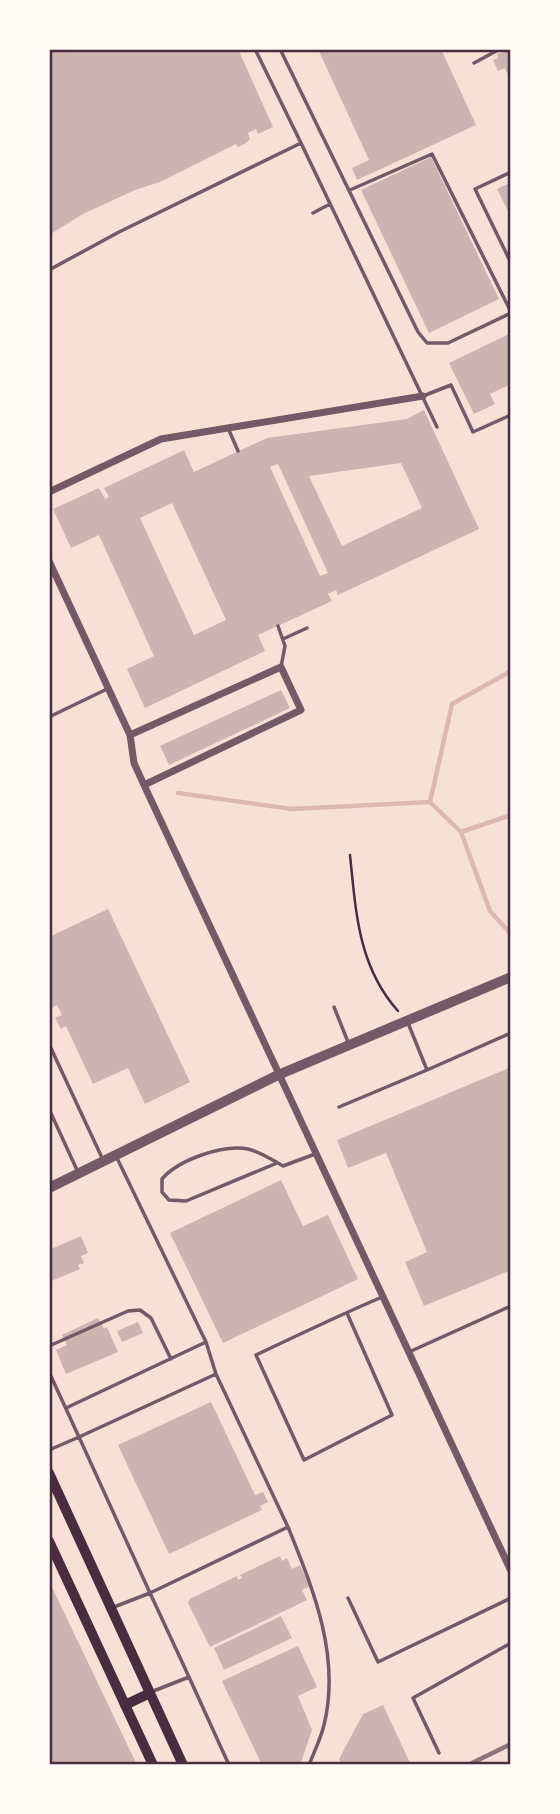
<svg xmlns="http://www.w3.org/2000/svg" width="560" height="1814" font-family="'Noto Sans',sans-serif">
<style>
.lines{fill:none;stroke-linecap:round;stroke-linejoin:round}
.stream{stroke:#dcb8b0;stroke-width:4.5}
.building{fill:#ccb4b1;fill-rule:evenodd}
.path{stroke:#4a2c40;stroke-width:2.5}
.service{stroke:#755966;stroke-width:3.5}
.minor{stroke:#755966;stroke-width:7}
.tertiary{stroke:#755966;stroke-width:10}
.secondary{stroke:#4a2c40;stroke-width:10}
.rail{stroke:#8f747c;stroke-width:4.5}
.neatline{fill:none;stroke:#4a2c40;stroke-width:2.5}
</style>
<rect width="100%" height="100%" fill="#f7e1d7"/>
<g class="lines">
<path class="stream" d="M178,793L292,809L430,802L461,832L490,911L511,934
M430,802L452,704L511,671
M461,832L511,815"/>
</g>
<path class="building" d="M49,49H238L273,127L258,134L256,129L248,133L250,139L246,143L238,147L236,144L160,182L135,190L83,214L49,235Z
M318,49H441L476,125L357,180L352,168L369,160Z
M511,50V72L507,73L505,68L498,71L493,60L498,58L497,54Z
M431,157L499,299L429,333L361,190Z
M511,182V217L497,189Z
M511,333V384L490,394L495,404L474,414L449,363Z
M424,410L479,529L338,595L336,590L328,594L332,601L258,635L265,651L145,708L127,669L154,656L99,535L71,548L53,509L99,488L105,499L109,497L104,488L184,450L194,472L267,438L407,419ZM401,463L422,508L342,546L309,476ZM278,464L328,573L320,576L270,467ZM172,503L226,620L194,635L140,518Z
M281,690L290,708L169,765L160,746Z
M108,909L190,1082L145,1104L128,1068L93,1084L66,1026L61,1029L55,1018L62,1015L57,1005L49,1009V937Z
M511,1067V1270L424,1306L405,1262L427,1252L386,1153L348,1168L337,1140Z
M281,1180L303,1226L328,1215L358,1279L223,1343L170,1233Z
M81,1236L88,1253L81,1256L84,1263L78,1265L80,1269L49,1282V1250Z
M98,1318L104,1329L107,1327L118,1352L66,1374L56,1350L67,1345L62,1335Z
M138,1322L143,1333L122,1342L117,1331Z
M211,1402L255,1495L263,1492L268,1502L260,1506L262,1510L169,1554L118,1445Z
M280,1556L282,1561L287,1558L292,1569L300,1565L310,1586L302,1590L307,1600L210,1647L188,1603L190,1599L237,1576L238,1580L242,1578L240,1575Z
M49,1581L137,1765H49Z
M281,1616L292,1638L224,1670L214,1648Z
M298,1646L317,1687L298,1696L312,1730L300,1765H262L222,1681Z
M383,1705L411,1765H341L339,1759L363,1714Z"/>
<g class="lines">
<path class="path" d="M350,855C356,912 358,966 398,1011"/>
<path class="service" d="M280,49L418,332L427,343H448L511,313
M474,63L500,49
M301,143L437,427
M511,172L475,189L511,263
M350,190L432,154L511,312
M313,213L330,204
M49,270L119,232L301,143L255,49
M423,396L451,385L473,432L511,415
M228,428L238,451
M278,626L285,646L281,667
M283,639L307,628
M49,717L107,689
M334,1007L348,1042
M49,1044L103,1160
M427,1070L511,1033
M339,1107L427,1070L408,1023
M49,1109L77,1170
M116,1156L206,1342L216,1374
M277,1163L186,1201L169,1200L162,1192V1179C178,1160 223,1144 248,1149C261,1152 272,1160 283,1166L315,1154
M347,1313L392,1415L304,1460L256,1355C298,1335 340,1315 382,1297
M49,1346L128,1311L140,1310L151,1318L171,1359
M409,1352L511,1306
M49,1372L79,1437L216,1374L288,1527L150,1593L189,1677
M66,1408L206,1342
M49,1450L79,1437L150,1593L114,1607
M288,1527C313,1589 341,1656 324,1725C321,1738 314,1752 309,1765
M348,1598L378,1662L511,1598
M151,1692L189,1677L229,1765
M439,1753L413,1698L511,1643"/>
<path class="minor" d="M49,492L161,439L423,396
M49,561L130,735L134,763L144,785L511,1571
M130,735L281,667L301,710L144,785"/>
<path class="tertiary" d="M49,1188L278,1075L511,977"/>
<path class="secondary" d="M49,1473L183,1765
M49,1541L153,1765
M125,1705L150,1693"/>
<path class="rail" d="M468,1765L511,1744"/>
</g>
<rect width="560" height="1814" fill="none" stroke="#fffaf5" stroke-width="102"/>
<rect x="51" y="51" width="458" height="1712" class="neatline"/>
</svg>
